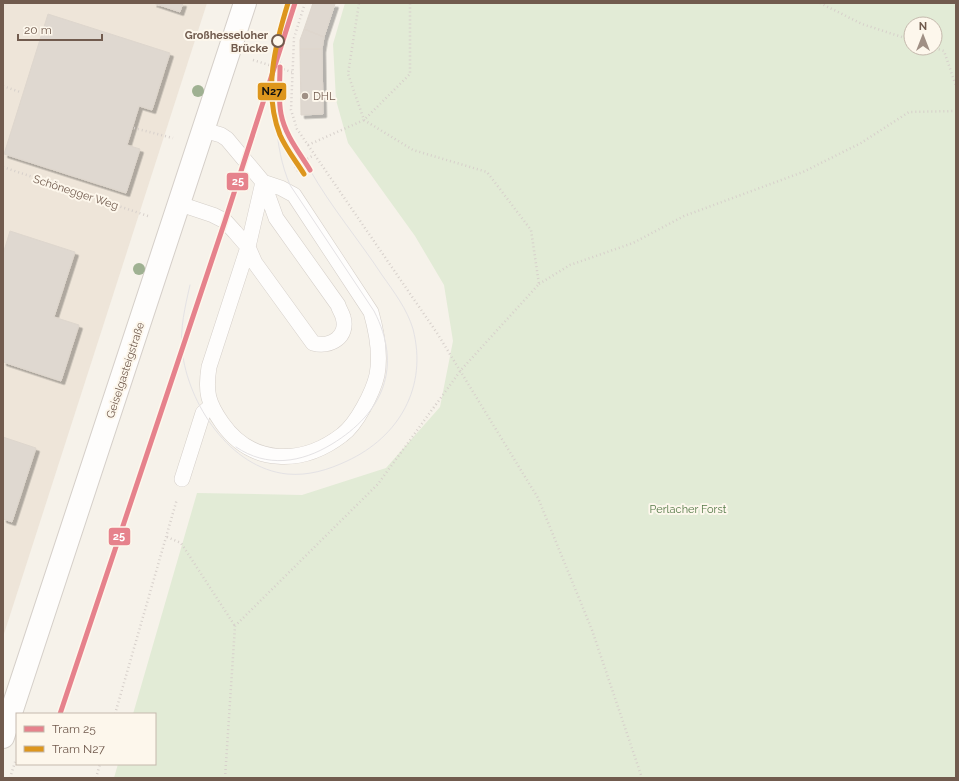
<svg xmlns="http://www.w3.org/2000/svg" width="959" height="781" font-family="Raleway,sans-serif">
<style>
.residential{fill:#eee5d9}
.green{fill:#e2ebd6;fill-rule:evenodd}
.building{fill:#dfd8d0;stroke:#ded6cd;filter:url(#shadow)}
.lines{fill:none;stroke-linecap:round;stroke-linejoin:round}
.service-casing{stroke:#d5cfc9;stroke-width:16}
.secondary-casing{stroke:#d5cfc9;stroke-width:24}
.path{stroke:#d7d0cb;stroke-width:2.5;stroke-dasharray:1 3;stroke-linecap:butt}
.service{stroke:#fefdfc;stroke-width:15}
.secondary{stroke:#fefdfc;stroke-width:22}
.tram{stroke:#e4e2e4;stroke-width:1}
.tram-1-casing{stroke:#fdf7ec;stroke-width:8}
.tram-2-casing{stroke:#fdf7ec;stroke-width:8}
.tram-1{stroke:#e6828c;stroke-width:5}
.tram-2{stroke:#dd961d;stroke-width:5}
.tree{fill:#9fb192}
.stop-dot{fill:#fdf7ec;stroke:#715b4e;stroke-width:2}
.poi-dot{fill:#a09085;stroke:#fdf7ec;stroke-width:1.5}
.labels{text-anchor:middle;stroke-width:4;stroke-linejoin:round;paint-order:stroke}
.stop-label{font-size:11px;font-weight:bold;fill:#715b4e;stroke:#fdf7ec;text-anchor:end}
.poi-label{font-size:11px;fill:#715b4e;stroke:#fdf7ec;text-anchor:start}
.street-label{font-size:11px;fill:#715b4e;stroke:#fdf7ec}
.park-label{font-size:11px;fill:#577b4a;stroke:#fdf7ec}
.line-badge{stroke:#fdf7ec;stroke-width:1.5}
.badge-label{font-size:11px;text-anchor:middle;font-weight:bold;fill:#fff}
.pale-badge-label{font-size:11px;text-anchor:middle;font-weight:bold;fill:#111}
</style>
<defs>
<filter id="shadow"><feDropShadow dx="3.5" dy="3.5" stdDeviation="0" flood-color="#0004"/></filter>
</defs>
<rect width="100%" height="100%" fill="#f6f2ea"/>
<path class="residential" d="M3,3H207L3,637Z"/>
<path class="green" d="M345,3H956V778H114L118,764H155V714H133L197,493L302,495L386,468L440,407L453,341L444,285L415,236L348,143L336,100L333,44ZM911,24H935V48H911Z"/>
<path class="building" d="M153,3H183L180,12Z
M313,3L335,4L324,37L304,29Z
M48,14L170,53L152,110L139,106L127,145L140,149L126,193L4,154Z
M304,29L324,37L322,49H300V40Z
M300,49H322L323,114L301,115Z
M10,231L75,252L54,317L79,325L61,381L3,362V254Z
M3,437L36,448L12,522L3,519Z"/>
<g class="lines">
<defs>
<path id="service" d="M263,182L281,188L294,195L371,312C377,333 381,354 377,375C373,392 357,424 342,435C303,465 252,466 222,423C208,403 205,392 209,367L248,247Z
M180,204L213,215L225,221L235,232L248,247L255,263L313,343C330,348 349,337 343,317C342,313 339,309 338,305L276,218L263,182L227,139L221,135L204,130
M182,479L203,413L211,406"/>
<path id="secondary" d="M3,737L245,3"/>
</defs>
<use href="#service" class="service-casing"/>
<use href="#secondary" class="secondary-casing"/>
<path class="path" d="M305,3L294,38L291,110L297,129L437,333L538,498L592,630L642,778
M820,3L862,24L911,40
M935,48L944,51L956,86
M253,60L292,72
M3,86L20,92
M134,128L173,138
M308,145L364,120L410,74V3
M3,167L148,216
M298,171L295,166L314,155
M539,284L570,265L633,243L684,216L803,172L861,143L909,112L956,111
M167,537L181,543L235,626
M115,714L177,499
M10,778L16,759
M96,778L100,764
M225,778L235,626L378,484L461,370L539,284L531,230L487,172L413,150L364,120L348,74L359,3"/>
<use href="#service" class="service"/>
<use href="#secondary" class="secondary"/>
<path class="tram" d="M190,285C185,307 180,328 182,350C188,404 230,468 287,474C308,476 328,470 347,461C399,437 428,387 413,329C407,309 394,292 382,275C359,240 331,207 310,170
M236,447C267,468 301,463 332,444C383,413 403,367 374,311L290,185C273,145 274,102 281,58"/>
<defs>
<path id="tram-1" d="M280,67C280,83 278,99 281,114C285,135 299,152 310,170
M60,714L225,221L295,3"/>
<path id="tram-2" d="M288,3C275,45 263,92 280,135C286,149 296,161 304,174"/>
</defs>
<use href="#tram-1" class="tram-1-casing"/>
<use href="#tram-2" class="tram-2-casing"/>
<use href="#tram-1" class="tram-1"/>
<use href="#tram-2" class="tram-2"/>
</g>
<g class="tree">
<circle cx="198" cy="91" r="6"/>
<circle cx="139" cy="269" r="6"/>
</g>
<circle class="stop-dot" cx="278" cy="41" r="6"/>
<circle class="poi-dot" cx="305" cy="96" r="4"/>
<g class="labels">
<g class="stop-label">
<text x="268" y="39">Großhesseloher<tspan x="268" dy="13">Brücke</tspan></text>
</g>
<g class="poi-label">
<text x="313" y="100">DHL</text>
</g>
<g class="street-label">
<text transform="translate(76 192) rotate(18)" y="4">Schönegger Weg</text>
<text transform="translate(125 370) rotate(-72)" y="4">Geiselgasteigstraße</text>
</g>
<g class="park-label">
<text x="688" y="513">Perlacher Forst</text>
</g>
</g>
<g class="line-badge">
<rect x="257" y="82" width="30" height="19" rx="4" fill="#dd961d"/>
<rect x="226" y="172" width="23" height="19" rx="4" fill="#e6828c"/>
<rect x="108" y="527" width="23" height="19" rx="4" fill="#e6828c"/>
</g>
<g class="badge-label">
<text x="238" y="185">25</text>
<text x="119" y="540">25</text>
</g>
<g class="pale-badge-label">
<text x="272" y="95">N27</text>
</g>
<rect width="959" height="781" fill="none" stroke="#715b4e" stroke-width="8"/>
<rect x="16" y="713" width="140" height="52" fill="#fdf7ec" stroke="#c5b9ad"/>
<rect x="24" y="726" width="20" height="6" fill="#e6828c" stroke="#c5b9ad"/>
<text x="52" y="733" font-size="12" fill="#715b4e">Tram 25</text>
<rect x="24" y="746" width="20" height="6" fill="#dd961d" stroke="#c5b9ad"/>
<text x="52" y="753" font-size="12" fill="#715b4e">Tram N27</text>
<g transform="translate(923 36)"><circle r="19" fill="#fdf7ec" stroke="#c5b9ad"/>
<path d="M0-3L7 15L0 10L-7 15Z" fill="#a09085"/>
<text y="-6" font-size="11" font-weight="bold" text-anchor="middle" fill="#715b4e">N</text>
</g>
<path d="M18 34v6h84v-6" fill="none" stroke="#715b4e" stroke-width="2"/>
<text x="24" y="34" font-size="12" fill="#715b4e" stroke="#fdf7ec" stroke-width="3" paint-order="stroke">20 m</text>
</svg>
